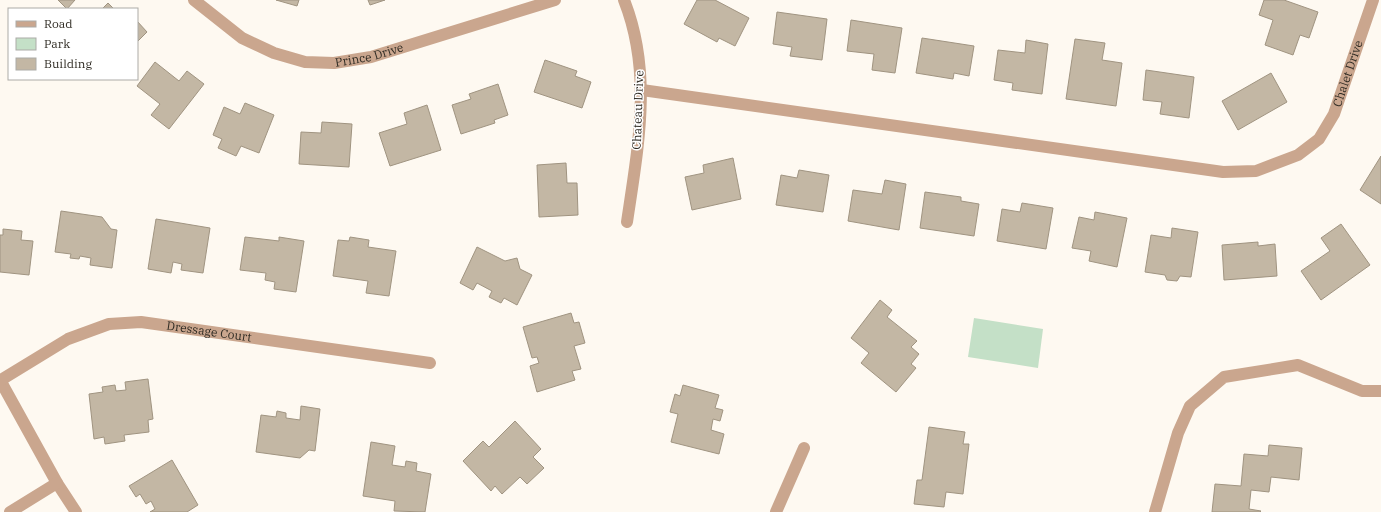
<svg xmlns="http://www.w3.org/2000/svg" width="1381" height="512" font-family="'IBM Plex Serif',serif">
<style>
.green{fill:#c4e0c7}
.building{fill:#c3b7a4;stroke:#a09481}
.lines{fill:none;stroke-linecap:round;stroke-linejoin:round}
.minor{stroke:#caa68e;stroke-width:12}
.labels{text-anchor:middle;stroke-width:3;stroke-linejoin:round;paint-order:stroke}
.street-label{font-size:12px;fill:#302c24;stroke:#fff}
</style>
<rect width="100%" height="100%" fill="#fef9f1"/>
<path class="green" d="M974,318L1043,329L1038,368L968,357Z"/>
<path class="building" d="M58,0H75L67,9Z
M276,0H299L297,6Z
M368,0H385L370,5Z
M697,0H715L749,18L735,46L719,38L717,42L684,24Z
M1264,0H1284L1318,12L1309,38L1300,35L1293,55L1265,45L1273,20L1259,15Z
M108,3L114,9H102Z
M777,12L827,19L822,60L790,56L792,47L773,44Z
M851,20L902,28L895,73L872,70L874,54L847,51Z
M137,21L147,32L137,42Z
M922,38L974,46L969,76L954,73L953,79L916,73Z
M1075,39L1105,43L1102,60L1122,63L1116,106L1066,99Z
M1026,40L1048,44L1042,94L1012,90L1013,83L994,80L998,50L1025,53Z
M545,60L577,71L575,76L591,82L582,108L534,92Z
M155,62L179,81L187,71L204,84L169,129L151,115L160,104L137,86Z
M1146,70L1194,77L1189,118L1160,114L1162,102L1143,100Z
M1271,73L1287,102L1238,130L1222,101Z
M498,84L508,115L494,120L495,123L461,134L452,105L471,99L469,94Z
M245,103L274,115L259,153L241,146L236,156L218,148L222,139L213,135L224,107L240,114Z
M427,105L441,150L390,166L379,133L407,124L404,113Z
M322,122L352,124L349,167L299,164L301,132L321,133Z
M1381,156V204L1360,190Z
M733,158L741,199L692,210L685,177L704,173L703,165Z
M566,163L567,183H577L578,215L539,217L537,165Z
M799,170L829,175L823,212L776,205L781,175L797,178Z
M885,180L906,184L899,230L848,221L853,190L882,194Z
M925,192L961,197V201L979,204L974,236L920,228Z
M1022,203L1053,208L1046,249L997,241L1002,209L1020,212Z
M61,211L102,217L111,229L117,230L112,268L90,265L91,258L80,256L79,259L70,258L71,254L55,252Z
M1095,212L1127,218L1117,267L1089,261L1091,251L1072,248L1079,217L1094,220Z
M156,219L210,228L203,273L181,270L182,264L173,262L171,273L148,269Z
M1341,224L1370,265L1321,300L1301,271L1330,251L1321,238Z
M1172,228L1198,232L1191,277L1180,276L1177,281L1167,280L1165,275L1145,272L1151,235L1171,238Z
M3,229L22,231L21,240L33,241L29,275L0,272V235H3Z
M245,237L279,241V237L304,241L296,292L274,289L275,282L265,280L266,273L240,270Z
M350,237L369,240L368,247L396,251L389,296L366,293L368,281L333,276L338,240L349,241Z
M1258,242V246L1275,244L1277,276L1224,280L1222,245Z
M477,247L505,261L517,258L520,269L532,275L517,305L504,298L501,303L489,297L492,291L477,283L473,290L460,283Z
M880,300L892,310L887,317L917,341L911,347L919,354L911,364L916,368L896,392L861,363L869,353L851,338Z
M571,313L574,323L579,322L585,343L574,346L581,369L572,371L575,380L537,392L530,366L539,363L537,357L532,358L523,327Z
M148,379L153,419L148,420L149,432L124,435L125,441L105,444L104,437L94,439L89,394L103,392L102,387L115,385L116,391L126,390L125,382Z
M683,385L719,395L715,408L723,410L720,421L713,419L711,430L724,434L719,454L671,442L678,414L670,412L675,394L680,396Z
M301,406L320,409L315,451L309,450L300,458L256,452L261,415L276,417L277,411L286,413V418L300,420Z
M515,421L541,449L533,457L544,468L527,484L520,477L502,494L495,486L491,491L463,461L483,441L489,447Z
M929,427L965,432L963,444H969L963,494L946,492L944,507L914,504L917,480H922Z
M371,442L395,446L392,465L405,467L406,461L417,463L416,471L431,474L425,512L394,511L395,501L363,496Z
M1269,445L1302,448L1299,480L1271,477L1269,492L1251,490L1249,509L1261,511L1260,512H1212L1215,484L1241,486L1244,454L1268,456Z
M172,460L198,505L187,512H150L155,509L151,501L146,504L140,494L136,497L129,486Z"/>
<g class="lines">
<g class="minor">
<path id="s1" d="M194,0L242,38L274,53L305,62L334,63L371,57L555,0"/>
<path d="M624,0C653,73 638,147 627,222"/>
<path id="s2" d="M642,90L1223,172L1256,171L1298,155L1319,139L1334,114L1373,0"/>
<path d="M0,380L57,483L76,512"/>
<path id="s3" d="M1,380L68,339L109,324L141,322L430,363"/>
<path d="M10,512L57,483"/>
<path d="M776,512L804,448"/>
<path d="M1155,512L1178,433L1190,406L1224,377L1298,365L1362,391H1381"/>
</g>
</g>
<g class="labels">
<g class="street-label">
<text dy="4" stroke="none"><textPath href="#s1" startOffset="194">Prince Drive</textPath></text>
<text dy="4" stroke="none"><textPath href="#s2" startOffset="763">Chalet Drive</textPath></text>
<text transform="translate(638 110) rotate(-88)" y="4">Chateau Drive</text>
<text dy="4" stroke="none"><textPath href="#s3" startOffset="223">Dressage Court</textPath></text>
</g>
</g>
<rect x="8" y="8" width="130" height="72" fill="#ffffff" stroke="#acaba7"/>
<rect x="16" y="21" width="20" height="6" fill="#caa68e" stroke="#acaba7"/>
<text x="44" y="28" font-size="12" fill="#302c24">Road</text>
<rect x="16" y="38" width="20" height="12" fill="#c4e0c7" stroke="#acaba7"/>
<text x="44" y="48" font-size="12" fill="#302c24">Park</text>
<rect x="16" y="58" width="20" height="12" fill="#c3b7a4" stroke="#acaba7"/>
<text x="44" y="68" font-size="12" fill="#302c24">Building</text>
</svg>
